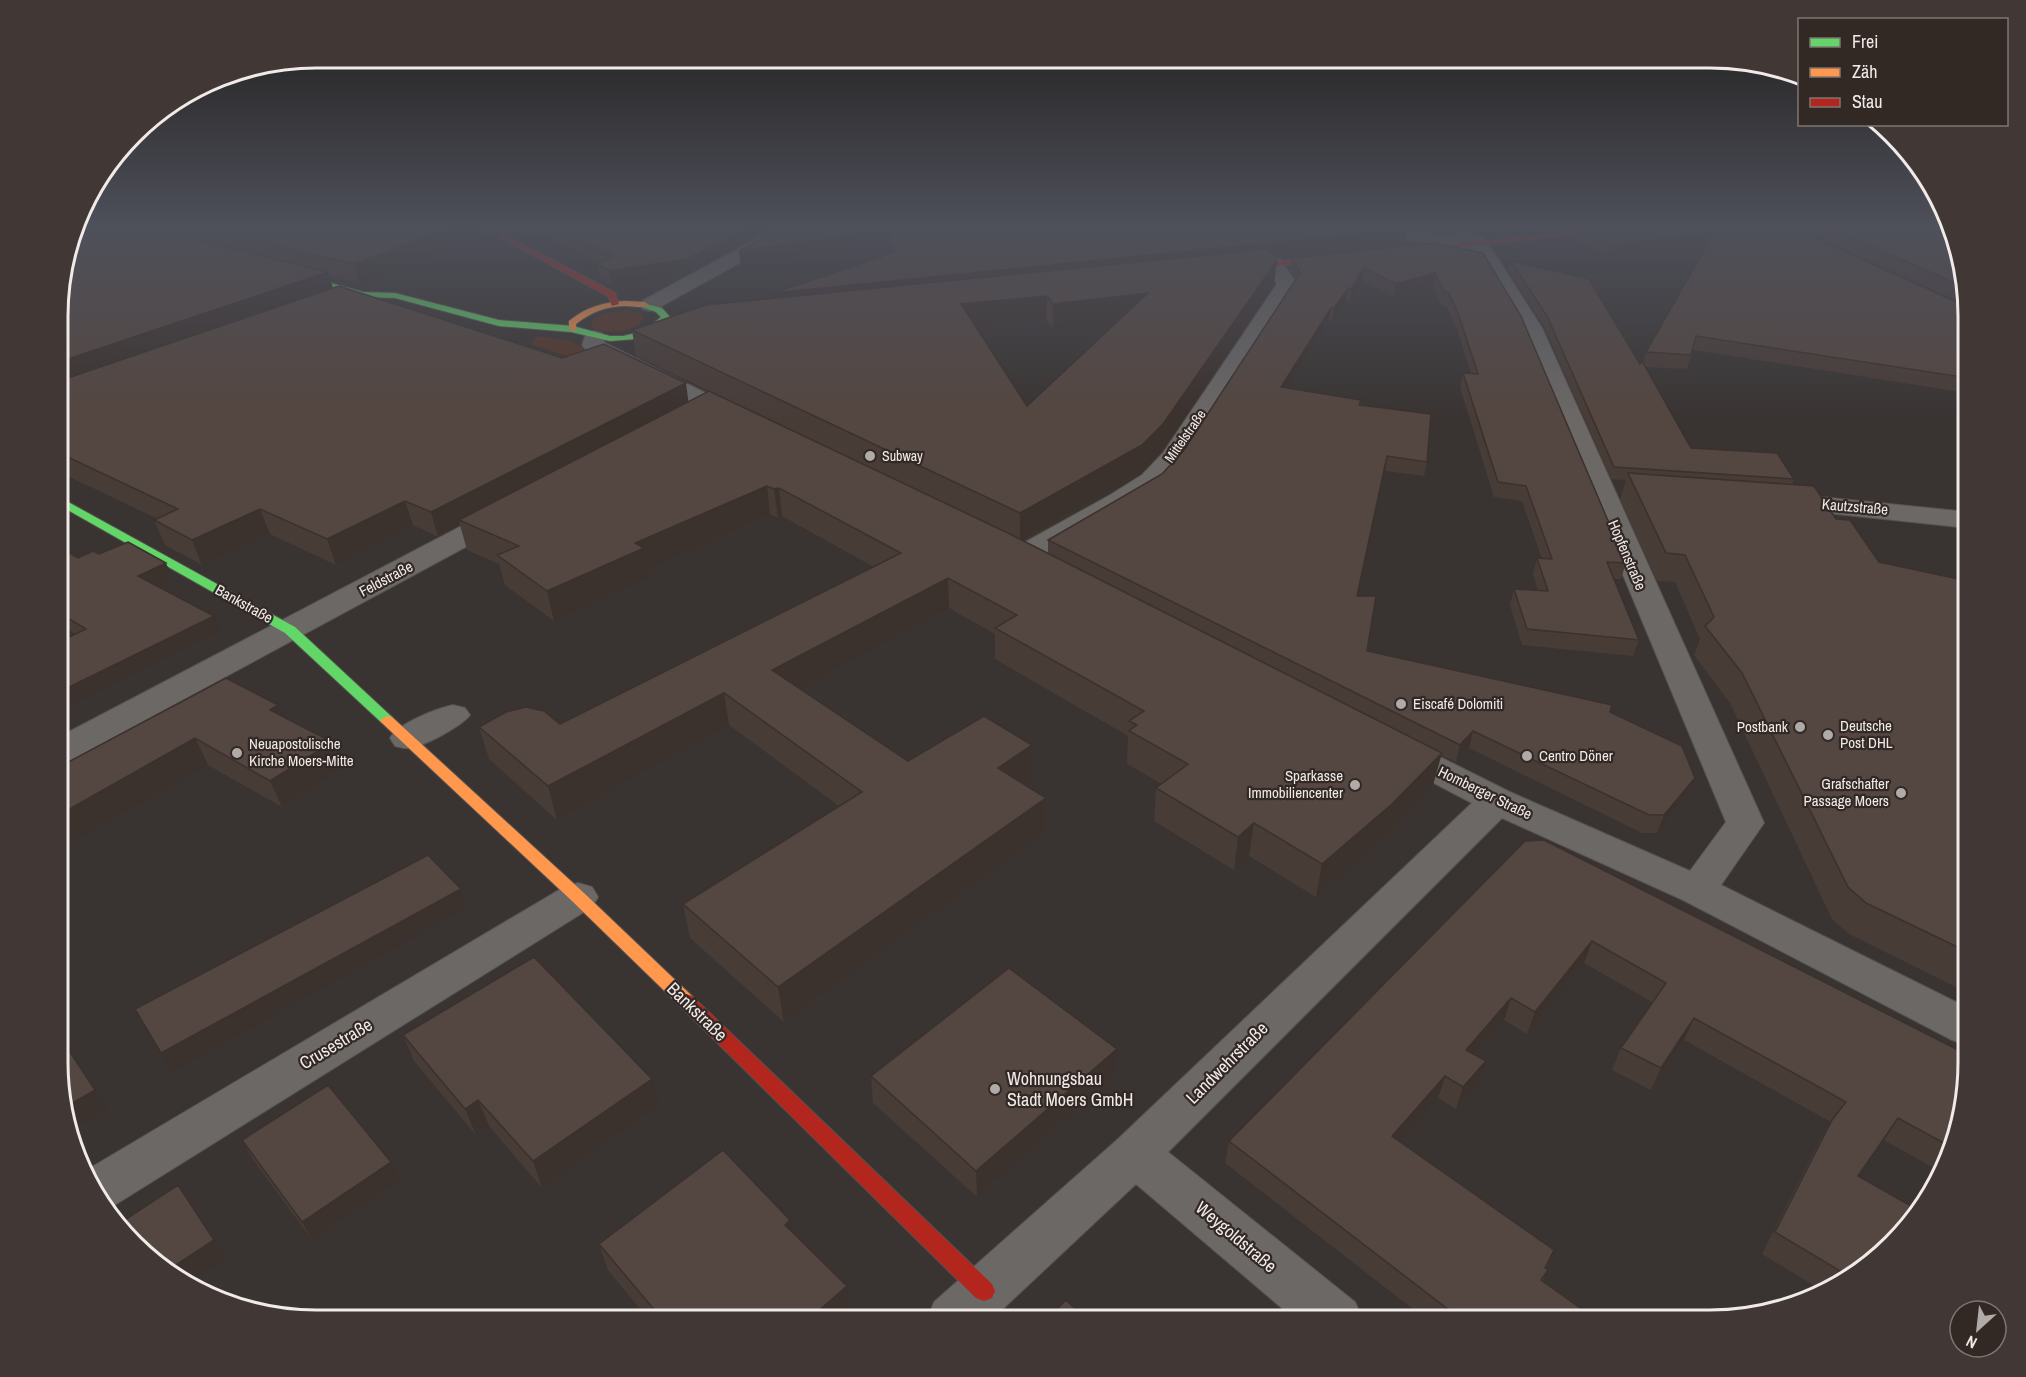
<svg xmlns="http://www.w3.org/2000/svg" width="2026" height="1377" font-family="'Archivo Narrow',sans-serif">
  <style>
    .green { fill: #563527 }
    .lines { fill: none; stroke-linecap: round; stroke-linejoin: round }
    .street-casing { stroke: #565250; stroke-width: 2 }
    .fast-casing { stroke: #565250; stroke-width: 2 }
    .slow-casing { stroke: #565250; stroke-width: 2 }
    .jam-casing { stroke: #565250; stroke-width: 2 }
    .street { fill: #6b6866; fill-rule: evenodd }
    .fast { fill: #63d668; fill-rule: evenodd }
    .slow { fill: #ff974d; fill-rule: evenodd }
    .jam { fill: #b3261e; fill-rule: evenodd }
    .wall { fill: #483c37; fill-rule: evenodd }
    .shaded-wall { fill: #3b312d }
    .building { fill: #544640; stroke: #3b312d; stroke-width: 1.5; fill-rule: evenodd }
    .poi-dot { fill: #b0aaa8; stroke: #322925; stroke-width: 2 }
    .labels { text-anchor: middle; stroke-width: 4.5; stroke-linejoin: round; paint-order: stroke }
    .far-street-label { font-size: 14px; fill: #f0eae8; stroke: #322925 }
    .far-poi-label { font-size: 14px; fill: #f0eae8; stroke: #322925; text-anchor: start }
    .street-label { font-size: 15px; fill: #f0eae8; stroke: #322925 }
    .poi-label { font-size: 15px; fill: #f0eae8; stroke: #322925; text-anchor: start }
    .near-street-label { font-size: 18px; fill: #f0eae8; stroke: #322925 }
    .near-poi-label { font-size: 18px; fill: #f0eae8; stroke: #322925; text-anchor: start }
    .rim { fill: none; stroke: #f0eae8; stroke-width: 3 }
  </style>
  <rect width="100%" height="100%" fill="#393432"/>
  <path class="green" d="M 628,310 L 642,314 L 644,317 C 639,333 604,336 591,327 L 592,320 L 605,313 Z
    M 537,336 L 570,341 L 606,360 L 570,357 L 533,345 L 532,343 Z"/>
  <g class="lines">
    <defs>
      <path id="street" d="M 780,226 L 802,226 L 799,230 L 656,309 L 649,311 L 642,309 L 639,305 L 642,301 Z
        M 1325,226 L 1377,226 L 1456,236 L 1446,226 L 1466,226 L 1486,240 L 1542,328 L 1764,823 L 1721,885 L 1968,1008 L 1968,1045 L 1952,1040 L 1683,900 L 1502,818 L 1168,1152 L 1355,1302 L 1363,1320 L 1296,1320 L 1136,1184 L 991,1320 L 927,1320 L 934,1302 L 1118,1139 L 1472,803 L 1386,758 L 1381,750 L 1386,742 L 1398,739 L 1410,742 L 1510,792 L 1690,871 L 1726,822 L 1520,328 L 1473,249 L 1334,231 L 1328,230 Z
        M 1274,258 L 1281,260 L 1297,284 L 1181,463 L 1160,487 L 1130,507 L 1031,562 L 1021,565 L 1011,562 L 1007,556 L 1011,550 L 1110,495 L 1142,475 L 1163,453 L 1277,284 L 1264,264 L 1267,260 Z
        M 594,331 L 602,333 L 605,343 L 744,412 L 747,417 L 744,422 L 735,424 L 726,422 L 589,353 L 582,345 L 586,333 Z
        M 1782,493 L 1968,512 L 1968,528 L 1772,507 L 1768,501 L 1772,495 Z
        M 502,508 L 512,510 L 516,516 L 512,522 L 71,760 L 59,763 L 59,737 L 492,510 Z
        M 453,705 L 465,708 L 470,715 C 462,726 423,747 409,748 C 404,749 399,747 395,746 L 390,738 C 399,723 435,709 453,705 Z
        M 578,883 L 592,887 L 598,897 L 592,907 L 110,1208 L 107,1209 L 92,1191 L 85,1171 L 564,887 Z"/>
      <path id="fast" d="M 285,270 L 363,292 L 395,293 L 499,320 L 573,326 L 610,336 L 623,336 L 644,331 L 661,317 L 656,312 L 642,307 L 642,303 L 662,308 L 670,317 L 661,328 L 651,335 L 636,339 L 610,341 L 571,332 L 499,326 L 395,298 L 362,297 L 285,274 Z
        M 59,497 L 295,627 L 392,717 L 394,720 L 392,723 L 382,723 L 285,633 L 59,505 Z"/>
      <path id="slow" d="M 626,301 L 645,302 L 649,305 C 643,309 634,306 626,306 C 607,306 591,312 576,324 L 576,331 L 569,329 L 569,321 C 586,307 604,302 626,301 Z
        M 387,716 L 392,717 L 584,893 L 692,996 L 695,1001 L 692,1006 L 686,1008 L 680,1006 L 572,901 L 382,723 L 380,720 Z"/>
      <path id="jam" d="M 479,226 L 488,226 L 615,293 L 619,304 L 612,306 L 608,296 Z
        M 1618,226 L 1641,226 L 1637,228 L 1407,253 L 1403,251 L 1407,249 Z
        M 1334,256 L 1338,258 L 1337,260 L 1233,270 L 1229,268 L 1233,266 Z
        M 686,994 L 692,996 L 992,1284 L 995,1291 L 992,1298 L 984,1301 L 976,1298 L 680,1006 L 677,1001 L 680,996 Z"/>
    </defs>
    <use href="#street" class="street-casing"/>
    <use href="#fast" class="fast-casing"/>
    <use href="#slow" class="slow-casing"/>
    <use href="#jam" class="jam-casing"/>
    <use href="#street" class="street"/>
    <use href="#fast" class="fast"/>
    <use href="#slow" class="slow"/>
    <use href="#jam" class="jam"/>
  </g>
  <path class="wall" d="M 76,226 L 480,226 L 482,235 L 360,284 L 329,276 L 333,288 L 688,402 L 709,391 L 636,356 L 632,330 L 774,299 L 893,253 L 890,242 L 741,265 L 739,251 L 786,226 L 1407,229 L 1405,242 L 1274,256 L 1277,260 L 1274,284 L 1161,452 L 1141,473 L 1023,541 L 1048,553 L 1048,540 L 1162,474 L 1184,450 L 1296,280 L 1290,270 L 1292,258 L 1435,243 L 1626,563 L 1621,579 L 1614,579 L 1639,640 L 1633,656 L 1522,645 L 1510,605 L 1514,589 L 1538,591 L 1533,574 L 1537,558 L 1542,559 L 1522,501 L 1494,497 L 1460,387 L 1463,373 L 1471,374 L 1457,329 L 1446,306 L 1441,305 L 1433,286 L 1394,297 L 1362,281 L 1350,302 L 1346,301 L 1332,321 L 1329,320 L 1287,388 L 1361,400 L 1361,405 L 1427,462 L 1424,476 L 1385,471 L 1357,596 L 1367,651 L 1610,712 L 1695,778 L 1688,795 L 1657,833 L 1642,833 L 1469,748 L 1456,762 L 1441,755 L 1433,785 L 1384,838 L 1316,897 L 1249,856 L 1234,870 L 1154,821 L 1156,788 L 1162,784 L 1127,764 L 1128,736 L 995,659 L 995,634 L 949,608 L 800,689 L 908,761 L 1032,778 L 1024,784 L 1046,798 L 1046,832 L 784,1022 L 690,938 L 683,904 L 839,806 L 729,725 L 557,820 L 489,759 L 479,727 L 560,724 L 874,567 L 782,516 L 778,518 L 770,514 L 648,570 L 650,578 L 554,621 L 505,585 L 499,564 L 467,550 L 460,525 L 438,537 L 413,525 L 336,565 L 270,534 L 202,565 L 165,545 L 154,520 L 156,518 L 59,472 L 59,282 ZM 1046,320 L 1053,329 L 1118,321 L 1027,406 L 976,328 Z
    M 544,226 L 624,226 L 660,233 L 689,273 L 612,285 L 600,278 L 597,264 L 601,262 L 546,236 Z
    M 1393,226 L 1413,226 L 1412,228 Z
    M 1787,226 L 1968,307 L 1968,393 L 1693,350 L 1687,369 L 1645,367 L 1691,448 L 1794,479 L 1792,484 L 1836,519 L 1879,562 L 1968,581 L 1968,993 L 1849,934 L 1832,919 L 1730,703 L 1694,655 L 1700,639 L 1675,582 L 1657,581 L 1620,500 L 1626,480 L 1611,479 L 1544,327 L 1508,271 L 1511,261 L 1640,364 L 1643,363 L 1646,352 L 1707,245 L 1608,256 L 1577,240 L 1580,227 Z
    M 1795,226 L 1949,226 L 1968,299 L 1968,306 Z
    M 59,547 L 78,558 L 99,554 L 173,579 L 158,586 L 221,632 L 59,713 L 59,642 L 76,634 L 59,624 Z
    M 282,716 L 332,742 L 342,769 L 282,807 L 208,765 L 59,851 L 59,767 Z
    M 1525,841 L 1955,1145 L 1941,1172 L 1884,1140 L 1859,1177 L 1916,1218 L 1826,1293 L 1762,1254 L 1819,1142 L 1831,1122 L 1684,1040 L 1651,1090 L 1612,1070 L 1621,1048 L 1652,1002 L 1584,963 L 1527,1034 L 1504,1020 L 1474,1055 L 1478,1083 L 1456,1109 L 1438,1098 L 1400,1141 L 1554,1250 L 1546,1269 L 1543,1282 L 1597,1320 L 1427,1320 L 1225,1163 L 1229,1141 Z
    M 403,1035 L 659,1105 L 542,1188 L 489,1126 L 476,1135 L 414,1061 Z
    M 871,1076 L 1115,1076 L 977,1197 L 873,1103 Z
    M 242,1140 L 400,1180 L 312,1240 L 252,1158 Z
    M 791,1231 L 850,1312 L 842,1320 L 649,1320 L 608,1270 L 599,1244 Z"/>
  <path class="shaded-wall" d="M 454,226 L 480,226 L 482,235 L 360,284 L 354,264 Z
    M 750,226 L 776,226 L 689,273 L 612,285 L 609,271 Z
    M 889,229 L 890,242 L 741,265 L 739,251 Z
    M 1407,229 L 1405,242 L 775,308 L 773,293 Z
    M 1714,233 L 1710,245 L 1608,256 L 1611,244 Z
    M 1277,260 L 1274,284 L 1161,452 L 1141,473 L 1020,542 L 1020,513 Z
    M 1364,268 L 1362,281 L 1350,302 L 1351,289 Z
    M 328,272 L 334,293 L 59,388 L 59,362 Z
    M 1435,273 L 1433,286 L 1394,297 L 1396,284 Z
    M 1348,289 L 1346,301 L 1332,321 L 1334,308 Z
    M 1148,293 L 1147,318 L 1053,329 L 1053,304 Z
    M 1047,296 L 1046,320 L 962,329 L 961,304 Z
    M 1331,308 L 1329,320 L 1279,401 L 1281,387 Z
    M 686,383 L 689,406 L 459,520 L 460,525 L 438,537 L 431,512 Z
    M 1387,456 L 1385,471 L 1354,612 L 1357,596 Z
    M 767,486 L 770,514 L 648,570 L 650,578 L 554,621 L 547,591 L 635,543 Z
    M 779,488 L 782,516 L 778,518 L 774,489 Z
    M 405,501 L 413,525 L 336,565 L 327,539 Z
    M 260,509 L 270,534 L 202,565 L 192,540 Z
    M 166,563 L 173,579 L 145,592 L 138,576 Z
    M 948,578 L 949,608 L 776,702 L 772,670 Z
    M 214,616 L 221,632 L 59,713 L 59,692 Z
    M 724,693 L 729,725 L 557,820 L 548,786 Z
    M 278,705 L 288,732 L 270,710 Z
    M 1473,731 L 1469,748 L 1456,762 L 1460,745 Z
    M 195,738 L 208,765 L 59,851 L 59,815 Z
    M 332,742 L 342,769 L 282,807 L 270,781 Z
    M 1032,745 L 1032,778 L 999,801 L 998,768 Z
    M 1442,753 L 1433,785 L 1384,838 L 1316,897 L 1322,864 Z
    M 1695,778 L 1688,795 L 1657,833 L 1664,815 Z
    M 1046,798 L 1046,832 L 784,1022 L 778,987 Z
    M 1254,823 L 1249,856 L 1234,870 L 1238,837 Z
    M 461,889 L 467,907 L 172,1072 L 161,1053 Z
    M 1592,941 L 1584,963 L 1527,1034 L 1535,1012 Z
    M 1511,998 L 1504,1020 L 1459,1072 L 1466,1050 Z
    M 1694,1018 L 1684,1040 L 1651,1090 L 1661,1068 Z
    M 1117,1049 L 1115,1076 L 977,1197 L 976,1171 Z
    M 1486,1061 L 1478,1083 L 1456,1109 L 1463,1087 Z
    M 1445,1076 L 1438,1098 L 1386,1157 L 1392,1136 Z
    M 652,1079 L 659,1105 L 542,1188 L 533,1161 Z
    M 95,1090 L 107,1109 L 71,1130 L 64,1108 Z
    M 478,1100 L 489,1126 L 476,1135 L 465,1109 Z
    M 1898,1118 L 1884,1140 L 1845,1198 L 1858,1176 Z
    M 391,1162 L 400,1180 L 312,1240 L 302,1222 Z
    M 790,1220 L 794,1247 L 785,1225 Z
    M 214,1240 L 225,1258 L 189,1283 L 167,1271 Z
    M 847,1286 L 850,1312 L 842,1320 L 808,1320 Z"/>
  <path class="building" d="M 76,226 L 139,226 L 328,272 L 59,362 L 59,282 Z
    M 200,226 L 454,226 L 354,264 Z
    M 550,226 L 624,226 L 660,233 L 673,226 L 750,226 L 687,259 L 609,271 L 597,264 L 614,256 Z
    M 786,226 L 1381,226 L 1407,229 L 773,293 L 895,252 L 889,229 L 739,251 Z
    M 1593,226 L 1787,226 L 1968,307 L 1968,378 L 1696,336 L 1691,355 L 1646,352 L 1714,233 L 1611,244 L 1580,227 Z
    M 1826,226 L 1949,226 L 1966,288 Z
    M 1435,243 L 1483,253 L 1521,316 L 1626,563 L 1607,562 L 1639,640 L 1527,629 L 1514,589 L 1548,591 L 1537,558 L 1552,559 L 1526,486 L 1498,482 L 1463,373 L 1478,374 L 1459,316 L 1449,293 L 1444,292 L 1435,273 L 1396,284 L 1364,268 L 1351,289 L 1348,289 L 1334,308 L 1331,308 L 1281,387 L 1361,400 L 1359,405 L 1431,414 L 1427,462 L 1387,456 L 1357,596 L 1376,596 L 1367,651 L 1612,705 L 1610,712 L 1682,746 L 1695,778 L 1664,815 L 1649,815 L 1473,731 L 1460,745 L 1048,540 L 1162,474 L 1184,450 L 1300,273 L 1292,258 Z
    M 1269,249 L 1277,260 L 1163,424 L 1142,445 L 1020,513 L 632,330 L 706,305 ZM 1148,293 L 1027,406 L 961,304 L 1047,296 L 1053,304 Z
    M 1511,261 L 1589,279 L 1640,364 L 1642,361 L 1691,448 L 1777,453 L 1794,479 L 1614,467 L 1547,316 Z
    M 339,286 L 562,358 L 604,344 L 686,383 L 431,512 L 405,501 L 327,539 L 260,509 L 192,540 L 154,520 L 178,509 L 59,453 L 59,381 Z
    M 709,391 L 1010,534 L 1442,753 L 1392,804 L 1322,864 L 1254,823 L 1238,837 L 1156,788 L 1188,764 L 1129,731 L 1137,725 L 1129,721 L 1144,711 L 995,628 L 1017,615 L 948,578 L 772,670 L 908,761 L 984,716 L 1032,745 L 998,768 L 1046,798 L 778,987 L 683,904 L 862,792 L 724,693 L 548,786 L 479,727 L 506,712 L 526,707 L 544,711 L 560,724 L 901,553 L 779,488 L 774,489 L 767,486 L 635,543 L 644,548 L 547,591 L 497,555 L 519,546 L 459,520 Z
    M 1628,473 L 1814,486 L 1836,519 L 1850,520 L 1879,562 L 1968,581 L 1968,952 L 1866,903 L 1848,887 L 1742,673 L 1705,626 L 1714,617 L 1685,555 L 1666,553 Z
    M 128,542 L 166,563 L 138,576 L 214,616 L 59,692 L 59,642 L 86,629 L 59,613 L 59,547 L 78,558 L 93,551 L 99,554 Z
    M 226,678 L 278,705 L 270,710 L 332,742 L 270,781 L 195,738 L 59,815 L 59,767 Z
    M 1544,840 L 1968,1055 L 1968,1078 L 1955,1145 L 1953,1148 L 1898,1118 L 1858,1176 L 1920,1211 L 1916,1218 L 1847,1275 L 1775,1232 L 1832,1120 L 1846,1102 L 1694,1018 L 1661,1068 L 1621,1048 L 1666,983 L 1592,941 L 1535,1012 L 1511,998 L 1466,1050 L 1486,1061 L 1463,1087 L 1445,1076 L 1392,1136 L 1554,1250 L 1545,1268 L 1548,1270 L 1541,1280 L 1597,1320 L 1462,1320 L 1229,1141 L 1525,841 Z
    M 428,855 L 461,889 L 161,1053 L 135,1009 Z
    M 534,957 L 652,1079 L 533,1161 L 478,1100 L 465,1109 L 403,1035 Z
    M 1009,968 L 1117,1049 L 976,1171 L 871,1076 Z
    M 66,1046 L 95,1090 L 64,1108 L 59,1095 L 59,1050 Z
    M 328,1085 L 391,1162 L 302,1222 L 242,1140 Z
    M 723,1150 L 790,1220 L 785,1225 L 847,1286 L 808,1320 L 661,1320 L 662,1319 L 599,1244 Z
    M 178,1185 L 214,1240 L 167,1271 L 159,1267 L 120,1223 Z
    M 1066,1300 L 1087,1320 L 1046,1320 Z
    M 332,1307 L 339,1319 L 315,1319 Z"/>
  <linearGradient id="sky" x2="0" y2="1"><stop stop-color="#1f1d1c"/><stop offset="0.54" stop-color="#4e505a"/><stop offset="1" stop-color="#4e505a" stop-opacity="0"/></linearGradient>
  <rect width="2026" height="419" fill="url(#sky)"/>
  <g class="poi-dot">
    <circle cx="870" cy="456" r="6"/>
    <circle cx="1401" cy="704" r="6"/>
    <circle cx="1800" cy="727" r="6"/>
    <circle cx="1828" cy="735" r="6"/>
    <circle cx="237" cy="753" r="6"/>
    <circle cx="1527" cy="756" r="6"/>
    <circle cx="1355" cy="785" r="6"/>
    <circle cx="1901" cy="793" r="6"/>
    <circle cx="995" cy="1089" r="6"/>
  </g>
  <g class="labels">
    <g class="far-street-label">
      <text transform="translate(1185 436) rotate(-55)" y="5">Mittelstraße</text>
    </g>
    <g class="far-poi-label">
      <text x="882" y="461">Subway</text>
    </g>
    <g class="street-label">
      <text transform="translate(1855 507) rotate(5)" y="5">Kautzstraße</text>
      <text transform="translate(1627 555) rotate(67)" y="5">Hopfenstraße</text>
      <text transform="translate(386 579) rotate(-28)" y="5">Feldstraße</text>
      <text transform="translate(244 604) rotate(29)" y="5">Bankstraße</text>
      <text transform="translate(1485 793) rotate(26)" y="5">Homberger Straße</text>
    </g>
    <g class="poi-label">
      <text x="1413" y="709">Eiscafé Dolomiti</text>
      <text x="1840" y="731">Deutsche<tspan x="1840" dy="17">Post DHL</tspan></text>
      <text x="1788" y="732" text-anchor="end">Postbank</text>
      <text x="249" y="749">Neuapostolische<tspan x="249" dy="17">Kirche Moers-Mitte</tspan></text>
      <text x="1539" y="761">Centro Döner</text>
      <text x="1343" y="781" text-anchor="end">Sparkasse<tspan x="1343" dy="17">Immobiliencenter</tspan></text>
      <text x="1889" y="789" text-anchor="end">Grafschafter<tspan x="1889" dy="17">Passage Moers</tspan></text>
    </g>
    <g class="near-street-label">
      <text transform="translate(697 1012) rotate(44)" y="6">Bankstraße</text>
      <text transform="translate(336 1044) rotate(-31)" y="6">Crusestraße</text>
      <text transform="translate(1227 1063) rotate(-45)" y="6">Landwehrstraße</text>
      <text transform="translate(1236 1237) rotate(40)" y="6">Weygoldstraße</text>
    </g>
    <g class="near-poi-label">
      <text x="1007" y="1085">Wohnungsbau<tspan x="1007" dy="21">Stadt Moers GmbH</tspan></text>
    </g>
  </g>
  <path d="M0 0H2026V1377H0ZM316 68H1710A248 248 0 0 1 1958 316V1062A248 248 0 0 1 1710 1310H316A248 248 0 0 1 68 1062V316A248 248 0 0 1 316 68Z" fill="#413835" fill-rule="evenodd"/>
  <path class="rim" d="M316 68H1710A248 248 0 0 1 1958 316V1062A248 248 0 0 1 1710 1310H316A248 248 0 0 1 68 1062V316A248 248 0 0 1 316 68Z"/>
  <rect x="1798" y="18" width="210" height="108" fill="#322925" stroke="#7e7673" stroke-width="1.5"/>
  <rect x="1810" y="38" width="30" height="9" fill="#63d668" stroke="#7e7673" stroke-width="1.5"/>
  <text x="1852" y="48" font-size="18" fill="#f0eae8">Frei</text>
  <rect x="1810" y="68" width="30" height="9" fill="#ff974d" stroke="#7e7673" stroke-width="1.5"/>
  <text x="1852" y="78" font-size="18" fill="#f0eae8">Zäh</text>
  <rect x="1810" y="98" width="30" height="9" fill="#b3261e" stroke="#7e7673" stroke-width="1.5"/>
  <text x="1852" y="108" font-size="18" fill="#f0eae8">Stau</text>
  <g transform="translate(1978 1329) rotate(207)"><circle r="28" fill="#322925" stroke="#7e7673" stroke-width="1.5"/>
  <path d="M0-4.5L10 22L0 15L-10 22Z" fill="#b0aaa8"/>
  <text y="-9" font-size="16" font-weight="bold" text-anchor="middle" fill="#f0eae8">N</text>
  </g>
</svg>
